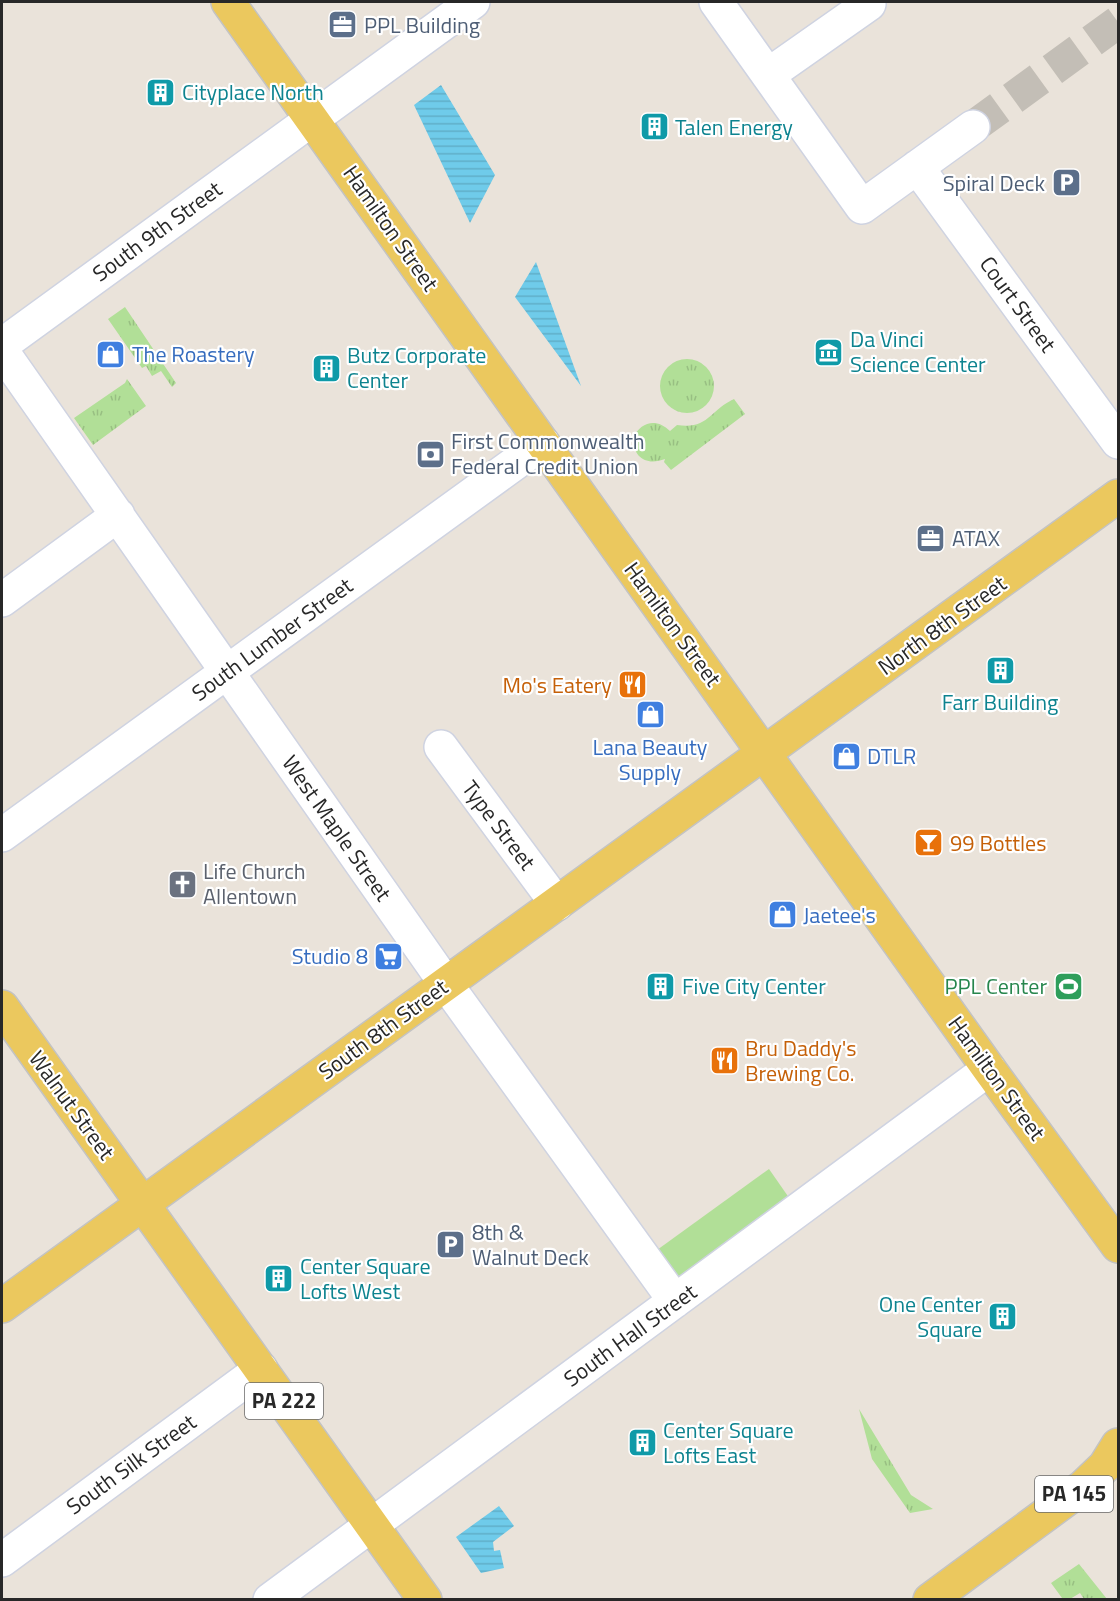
<svg xmlns="http://www.w3.org/2000/svg" width="1120" height="1601" font-family="'Titillium Web',sans-serif">
  <style>
    .grass { fill: url(#grass-tufts) }
    .park { fill: #b1df97 }
    .water { fill: url(#water-rules) }
    .lines { fill: none; stroke-linecap: round; stroke-linejoin: round }
    .minor-tunnel { stroke: #c3beb6; stroke-width: 33; stroke-dasharray: 33 16; stroke-linecap: butt }
    .minor-casing { stroke: #cfd3e1; stroke-width: 36 }
    .major-casing { stroke: #c3c3c3; stroke-width: 36 }
    .minor { stroke: #fff; stroke-width: 33 }
    .major { stroke: #ebc85e; stroke-width: 33 }
    .labels { text-anchor: middle; stroke-width: 4.5; stroke-linejoin: round; paint-order: stroke }
    .shield { fill: #fff; stroke: #686868; stroke-width: 1.5 }
    .shield-label { font-size: 21px; font-weight: bold; fill: #282828 }
    .service-label { font-size: 22px; fill: #4e5e75; stroke: #fff; text-anchor: start }
    .culture-label { font-size: 22px; fill: #0d838f; stroke: #fff; text-anchor: start }
    .street-label { font-size: 22px; fill: #282828; stroke: #fff }
    .shop-label { font-size: 22px; fill: #366cbe; stroke: #fff; text-anchor: start }
    .food-label { font-size: 22px; fill: #c56008; stroke: #fff; text-anchor: start }
    .worship-label { font-size: 22px; fill: #5b616d; stroke: #fff; text-anchor: start }
    .leisure-label { font-size: 22px; fill: #27864d; stroke: #fff; text-anchor: end }
  </style>
  <defs>
    <pattern id="grass-tufts" width="24" height="20" patternUnits="userSpaceOnUse" patternTransform="scale(1.5)"><rect width="24" height="20" fill="#b1df97"/><path d="M3 7l-1-3M5 7V3M7 7l1-3M15 17l-1-3M17 17v-4M19 17l1-3" fill="none" stroke="#98bf82"/></pattern>
    <pattern id="water-rules" width="6" height="5" patternUnits="userSpaceOnUse" patternTransform="scale(1.5)"><rect width="6" height="5" fill="#6fcbea"/><path d="M0 2.5h6" fill="none" stroke="#60aec9"/></pattern>
  </defs>
  <rect width="100%" height="100%" fill="#eae3da"/>
  <path class="grass" d="M 125,307 L 176,383 L 172,387 L 161,371 L 152,376 L 146,366 L 142,368 L 108,319 Z
    M660 386a27 27 0 1 1 54 0a27 27 0 1 1-54 0Z
    M 127,379 L 146,406 L 93,445 L 74,418 L 125,383 Z
    M 734,399 L 745,414 L 671,470 L 664,462 L 665,459 C 647,466 633,458 633,438 C 641,421 657,418 670,431 L 677,425 C 708,430 710,410 734,399 Z
    M 859,1409 L 911,1495 L 933,1509 L 910,1513 L 872,1459 Z
    M 1079,1564 L 1107,1599 L 1084,1599 L 1080,1593 L 1070,1599 L 1062,1598 L 1051,1583 Z"/>
  <path class="park" d="M 769,1169 L 792,1202 L 680,1282 L 657,1250 Z"/>
  <path class="water" d="M 441,85 L 495,175 L 470,223 L 414,105 Z
    M 536,262 L 581,386 L 515,297 Z
    M 499,1506 L 514,1526 L 493,1542 L 494,1551 L 500,1550 L 504,1568 L 481,1573 L 456,1537 Z"/>
  <g class="lines">
    <path class="minor-tunnel" d="M 973,127 L 1118,22"/>
    <defs>
      <path id="minor" d="M 716,2 L 862,207 L 973,127
        M 768,75 L 869,4
        M 917,167 L 1118,442
        M 2,345 L 473,2
        M 2,351 L 446,984 L 675,1301
        M 2,600 L 118,515
        M 441,747 L 557,904
        M 2,835 L 543,443
        M 2,1560 L 261,1369
        M 270,1600 L 989,1069"/>
      <path id="major" d="M 228,2 L 989,1069 L 1118,1246
        M 2,1007 L 425,1600
        M 2,1306 L 1118,496
        M 930,1600 L 1083,1487 L 1105,1466 L 1118,1445"/>
    </defs>
    <use href="#minor" class="minor-casing"/>
    <use href="#major" class="major-casing"/>
    <use href="#minor" class="minor"/>
    <use href="#major" class="major"/>
  </g>
  <defs>
    <symbol id="office-square" viewBox="-11 -11 22 22"><rect x="-9" y="-9" width="18" height="18" rx="4" fill="#5c6f8a" stroke="#fff"/><path d="M-6-3h4V-5.5h4V-3h4V5H-6ZM-1-4.5V-3h2v-1.5ZM-6 0V1H6V0Z" fill="#fff"/></symbol>
    <symbol id="building-square" viewBox="-11 -11 22 22"><rect x="-9" y="-9" width="18" height="18" rx="4" fill="#0f9aa8" stroke="#fff"/><path d="M-4-6H4V6H1V3H-1V6H-4ZM-2.5-4.3h1.7v1.8h-1.7ZM.8-4.3h1.7v1.8H.8ZM-2.5-1h1.7V.8h-1.7ZM.8-1h1.7V.8H.8Z" fill="#fff"/></symbol>
    <symbol id="parking-square" viewBox="-11 -11 22 22"><rect x="-9" y="-9" width="18" height="18" rx="4" fill="#5c6f8a" stroke="#fff"/><path d="M-3.5-5.5H1a3.5 3.5 0 0 1 0 7H-1V5.5H-3.5ZM-1-3.4V-.6H.8a1.4 1.4 0 0 0 0-2.8Z" fill="#fff"/></symbol>
    <symbol id="museum-square" viewBox="-11 -11 22 22"><rect x="-9" y="-9" width="18" height="18" rx="4" fill="#0f9aa8" stroke="#fff"/><path d="M0-6L6-3V-2H-6V-3ZM-5-1h2V3h-2ZM-1-1h2V3h-2ZM3-1h2V3H3ZM-6 4H6V6H-6Z" fill="#fff"/></symbol>
    <symbol id="shop-square" viewBox="-11 -11 22 22"><rect x="-9" y="-9" width="18" height="18" rx="4" fill="#3f7fe0" stroke="#fff"/><path d="M-5-2.5h2.3a2.7 3.5 0 0 1 5.4 0H5L5.5 6h-11ZM-1.5-2.5h3a1.5 2.3 0 0 0-3 0Z" fill="#fff"/></symbol>
    <symbol id="bank-square" viewBox="-11 -11 22 22"><rect x="-9" y="-9" width="18" height="18" rx="4" fill="#5c6f8a" stroke="#fff"/><path d="M-6-4H6V4H-6ZM0-2.3a2.3 2.3 0 1 0 0 4.6a2.3 2.3 0 1 0 0-4.6Z" fill="#fff"/></symbol>
    <symbol id="restaurant-square" viewBox="-11 -11 22 22"><rect x="-9" y="-9" width="18" height="18" rx="4" fill="#e8710a" stroke="#fff"/><path d="M-5-6h1v4h1v-4h1v4h1v-4h1v5L-1.5 .5V6h-2V.5L-5-1ZM5-6V6H3V1.5H1.5Q1.5-4 5-6Z" fill="#fff"/></symbol>
    <symbol id="bar-square" viewBox="-11 -11 22 22"><rect x="-9" y="-9" width="18" height="18" rx="4" fill="#e8710a" stroke="#fff"/><path d="M-6-5H6L.8 .8V4.5H3.5V6h-7V4.5H-.8V.8Z" fill="#fff"/></symbol>
    <symbol id="church-square" viewBox="-11 -11 22 22"><rect x="-9" y="-9" width="18" height="18" rx="4" fill="#6b7280" stroke="#fff"/><path d="M-1.2-6h2.4v3.5h3.3v2.4h-3.3V6h-2.4V-.1h-3.3v-2.4h3.3Z" fill="#fff"/></symbol>
    <symbol id="supermarket-square" viewBox="-11 -11 22 22"><rect x="-9" y="-9" width="18" height="18" rx="4" fill="#3f7fe0" stroke="#fff"/><path d="M-6-5.5h2.5l.6 2H6L4.5 2H-2.5L-4.4-4H-6ZM-1.5 3.2a1.3 1.3 0 1 0 .1 0ZM3 3.2a1.3 1.3 0 1 0 .1 0Z" fill="#fff"/></symbol>
    <symbol id="stadium-square" viewBox="-11 -11 22 22"><rect x="-9" y="-9" width="18" height="18" rx="4" fill="#2e9e5b" stroke="#fff"/><path d="M0-5a6.5 5 0 1 0 0 10a6.5 5 0 1 0 0-10ZM-3.5-1.8h7v3.6h-7Z" fill="#fff"/></symbol>
  </defs>
  <g fill-rule="evenodd">
    <use href="#office-square" x="326" y="8" width="33" height="33"/>
    <use href="#building-square" x="144" y="76" width="33" height="33"/>
    <use href="#building-square" x="638" y="110" width="33" height="33"/>
    <use href="#parking-square" x="1050" y="166" width="33" height="33"/>
    <use href="#museum-square" x="812" y="336" width="33" height="33"/>
    <use href="#shop-square" x="94" y="338" width="33" height="33"/>
    <use href="#building-square" x="310" y="352" width="33" height="33"/>
    <use href="#bank-square" x="414" y="438" width="33" height="33"/>
    <use href="#office-square" x="914" y="522" width="33" height="33"/>
    <use href="#building-square" x="984" y="654" width="33" height="33"/>
    <use href="#restaurant-square" x="616" y="668" width="33" height="33"/>
    <use href="#shop-square" x="634" y="698" width="33" height="33"/>
    <use href="#shop-square" x="830" y="740" width="33" height="33"/>
    <use href="#bar-square" x="912" y="826" width="33" height="33"/>
    <use href="#church-square" x="166" y="868" width="33" height="33"/>
    <use href="#shop-square" x="766" y="898" width="33" height="33"/>
    <use href="#supermarket-square" x="372" y="940" width="33" height="33"/>
    <use href="#building-square" x="644" y="970" width="33" height="33"/>
    <use href="#stadium-square" x="1052" y="970" width="33" height="33"/>
    <use href="#restaurant-square" x="708" y="1044" width="33" height="33"/>
    <use href="#parking-square" x="434" y="1228" width="33" height="33"/>
    <use href="#building-square" x="262" y="1262" width="33" height="33"/>
    <use href="#building-square" x="986" y="1300" width="33" height="33"/>
    <use href="#building-square" x="626" y="1426" width="33" height="33"/>
  </g>
  <g class="labels">
    <g class="shield">
      <rect x="245" y="1383" width="78" height="36" rx="4.5"/>
      <rect x="1035" y="1476" width="78" height="36" rx="4.5"/>
    </g>
    <g class="shield-label">
      <text x="284" y="1408">PA 222</text>
      <text x="1074" y="1501">PA 145</text>
    </g>
    <g class="service-label">
      <text x="364" y="33">PPL Building</text>
      <text x="1045" y="191" text-anchor="end">Spiral Deck</text>
      <text x="451" y="449">First Commonwealth<tspan x="451" dy="25">Federal Credit Union</tspan></text>
      <text x="952" y="546">ATAX</text>
      <text x="472" y="1240">8th &amp;<tspan x="472" dy="25">Walnut Deck</tspan></text>
    </g>
    <g class="culture-label">
      <text x="182" y="100">Cityplace North</text>
      <text x="675" y="135">Talen Energy</text>
      <text x="850" y="347">Da Vinci<tspan x="850" dy="25">Science Center</tspan></text>
      <text x="347" y="363">Butz Corporate<tspan x="347" dy="25">Center</tspan></text>
      <text x="1000" y="710" text-anchor="middle">Farr Building</text>
      <text x="682" y="994">Five City Center</text>
      <text x="300" y="1274">Center Square<tspan x="300" dy="25">Lofts West</tspan></text>
      <text x="982" y="1312" text-anchor="end">One Center<tspan x="982" dy="25">Square</tspan></text>
      <text x="663" y="1438">Center Square<tspan x="663" dy="25">Lofts East</tspan></text>
    </g>
    <g class="street-label">
      <text transform="translate(391 228) rotate(55)" y="8">Hamilton Street</text>
      <text transform="translate(157 231) rotate(-36)" y="8">South 9th Street</text>
      <text transform="translate(1018 304) rotate(54)" y="8">Court Street</text>
      <text transform="translate(673 624) rotate(54)" y="8">Hamilton Street</text>
      <text transform="translate(942 625) rotate(-36)" y="8">North 8th Street</text>
      <text transform="translate(272 639) rotate(-36)" y="8">South Lumber Street</text>
      <text transform="translate(499 825) rotate(53)" y="8">Type Street</text>
      <text transform="translate(337 828) rotate(55)" y="8">West Maple Street</text>
      <text transform="translate(383 1029) rotate(-36)" y="8">South 8th Street</text>
      <text transform="translate(997 1078) rotate(54)" y="8">Hamilton Street</text>
      <text transform="translate(72 1105) rotate(54)" y="8">Walnut Street</text>
      <text transform="translate(630 1335) rotate(-36)" y="8">South Hall Street</text>
      <text transform="translate(131 1464) rotate(-36)" y="8">South Silk Street</text>
    </g>
    <g class="shop-label">
      <text x="132" y="362">The Roastery</text>
      <text x="650" y="755" text-anchor="middle">Lana Beauty<tspan x="650" dy="25">Supply</tspan></text>
      <text x="867" y="764">DTLR</text>
      <text x="803" y="923">Jaetee's</text>
      <text x="368" y="964" text-anchor="end">Studio 8</text>
    </g>
    <g class="food-label">
      <text x="612" y="693" text-anchor="end">Mo's Eatery</text>
      <text x="950" y="851">99 Bottles</text>
      <text x="745" y="1056">Bru Daddy's<tspan x="745" dy="25">Brewing Co.</tspan></text>
    </g>
    <g class="worship-label">
      <text x="203" y="879">Life Church<tspan x="203" dy="25">Allentown</tspan></text>
    </g>
    <g class="leisure-label">
      <text x="1047" y="994">PPL Center</text>
    </g>
  </g>
  <rect width="1120" height="1601" fill="none" stroke="#282828" stroke-width="6"/>
</svg>
